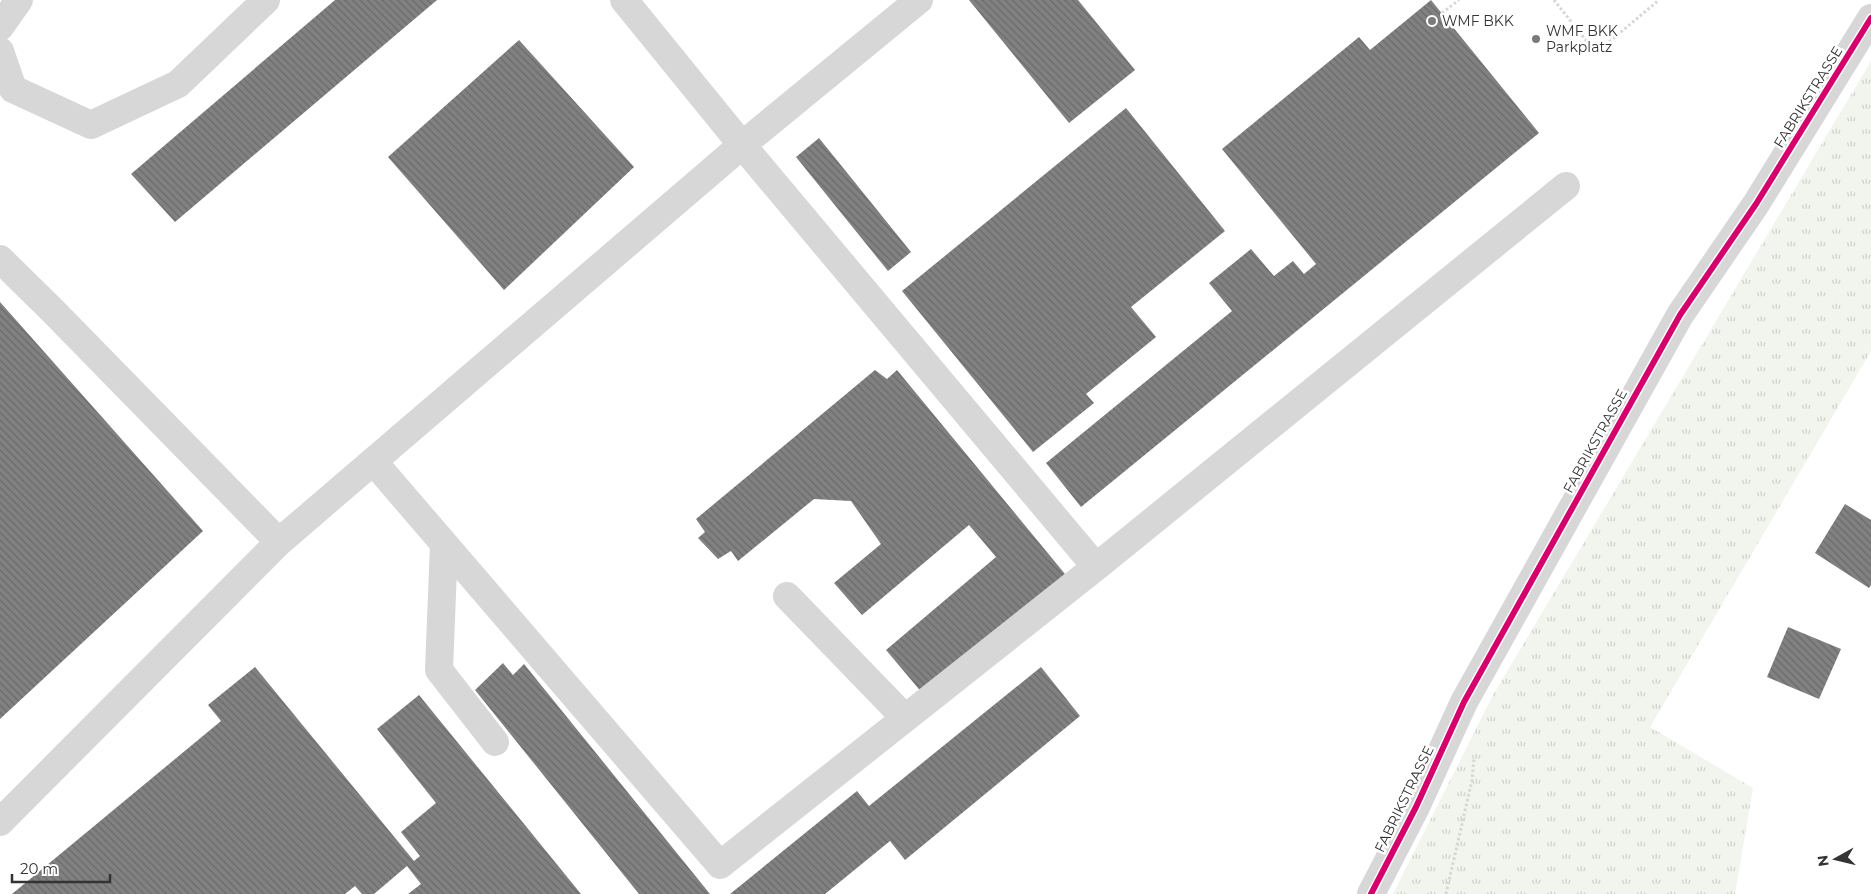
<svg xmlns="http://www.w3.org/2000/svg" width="1871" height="894" font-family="Montserrat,sans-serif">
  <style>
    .grass { fill: url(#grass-tufts) }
    .building { fill: url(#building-back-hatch) }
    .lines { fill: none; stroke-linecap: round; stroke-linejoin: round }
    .path { stroke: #d6d6d6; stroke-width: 3; stroke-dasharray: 2.5 2.5; stroke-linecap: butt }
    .minor { stroke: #d7d7d7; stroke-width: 28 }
    .cycleway-casing { stroke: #fff; stroke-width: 9 }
    .cycleway { stroke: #d6006c; stroke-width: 6 }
    .poi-dot { fill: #7a7a7a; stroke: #fff; stroke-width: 2 }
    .labels { text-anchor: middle; stroke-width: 5; stroke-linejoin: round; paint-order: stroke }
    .poi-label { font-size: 14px; fill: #333; stroke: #fff; text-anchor: start }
    .street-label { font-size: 14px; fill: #333; stroke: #fff }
  </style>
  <defs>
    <pattern id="grass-tufts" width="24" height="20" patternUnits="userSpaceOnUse" patternTransform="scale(1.25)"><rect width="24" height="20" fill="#f1f5ed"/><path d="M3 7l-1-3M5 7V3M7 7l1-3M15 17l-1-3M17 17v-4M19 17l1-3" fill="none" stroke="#cfd2cc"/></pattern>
    <pattern id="building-back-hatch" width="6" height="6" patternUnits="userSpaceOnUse" patternTransform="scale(1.25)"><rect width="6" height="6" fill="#818181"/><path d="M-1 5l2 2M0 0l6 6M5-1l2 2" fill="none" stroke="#6a6a6a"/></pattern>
  </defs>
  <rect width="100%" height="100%" fill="#fff"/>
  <path class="grass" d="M 1871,61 L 1871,351 L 1650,727 L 1753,788 L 1735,894 L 1393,894 L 1493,695 Z"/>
  <path class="building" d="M 335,0 L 437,0 L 175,222 L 131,174 Z
    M 969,0 L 1078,0 L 1135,70 L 1069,123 Z
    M 1431,0 L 1539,133 L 1081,507 L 1046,463 L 1232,311 L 1209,283 L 1251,249 L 1274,276 L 1293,261 L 1304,274 L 1316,264 L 1222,149 L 1359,37 L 1370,50 Z
    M 519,40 L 634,167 L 504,290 L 388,157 Z
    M 1126,108 L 1225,231 L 1131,307 L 1156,337 L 1086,394 L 1094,403 L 1033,452 L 902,291 Z
    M 819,138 L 911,252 L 888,271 L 796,157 Z
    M 0,302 L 203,531 L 0,719 Z
    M 875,370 L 887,379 L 897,370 L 1065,574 L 923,694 L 886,650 L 996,557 L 969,525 L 862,615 L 834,583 L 881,544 L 851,501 L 814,499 L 738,561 L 731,551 L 718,559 L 698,538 L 705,532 L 696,519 Z
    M 1845,504 L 1871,520 L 1871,585 L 1869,588 L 1815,553 Z
    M 1788,627 L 1841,649 L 1819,699 L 1767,677 Z
    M 503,663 L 513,675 L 524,664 L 710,894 L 639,894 L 475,690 Z
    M 255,667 L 414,861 L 420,856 L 401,832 L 436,803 L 377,729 L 419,695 L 581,894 L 408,894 L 421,884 L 407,866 L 374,894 L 362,894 L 355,886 L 345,894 L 12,894 L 221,721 L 208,705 Z
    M 1041,667 L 1080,716 L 905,860 L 890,841 L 825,894 L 730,894 L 857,791 L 869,806 Z"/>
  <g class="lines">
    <path class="path" d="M 1554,0 L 1596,53 L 1659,0
      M 1442,13 L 1459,0
      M 1446,894 L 1472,780 L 1474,758"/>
    <path class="minor" d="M 624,0 L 742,145 L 1096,567
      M 0,27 L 19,0
      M 0,51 L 13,89 L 91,125 L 178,84 L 266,0
      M 0,259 L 53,311 L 279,542
      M 373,461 L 720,865 L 1096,567 L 1566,186
      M 444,544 L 439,670 L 495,742
      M 787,596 L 905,718
      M 0,822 L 279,542 L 742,145 L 919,0
      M 1371,894 L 1416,807 L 1464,702 L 1680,315 L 1756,204 L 1871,18"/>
    <defs>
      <path id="cycleway" d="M 1371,894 L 1416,807 L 1464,702 L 1680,315 L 1756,204 L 1871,18"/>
    </defs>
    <use href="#cycleway" class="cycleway-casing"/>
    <use href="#cycleway" class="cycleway"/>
  </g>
  <g class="poi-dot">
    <circle cx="1432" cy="21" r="5"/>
    <circle cx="1536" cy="39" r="5"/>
  </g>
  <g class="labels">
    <g class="poi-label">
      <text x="1442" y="26">WMF BKK</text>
      <text x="1546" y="36">WMF BKK<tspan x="1546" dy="16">Parkplatz</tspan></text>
    </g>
    <g class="street-label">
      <text transform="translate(1808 97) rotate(-58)" y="5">FABRIKSTRASSE</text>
      <text transform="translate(1595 441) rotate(-61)" y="5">FABRIKSTRASSE</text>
      <text transform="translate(1404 799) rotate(-64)" y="5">FABRIKSTRASSE</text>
    </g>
  </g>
  <g transform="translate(1836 859) rotate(262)" stroke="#ffffff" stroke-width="4" paint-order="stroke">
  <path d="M0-4L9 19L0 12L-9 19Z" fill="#333333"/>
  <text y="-8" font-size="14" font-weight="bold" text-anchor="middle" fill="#333333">N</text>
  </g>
  <path d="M12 874v8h98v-8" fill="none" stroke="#333333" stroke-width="2.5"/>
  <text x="20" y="874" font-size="15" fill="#333333" stroke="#ffffff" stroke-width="4" paint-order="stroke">20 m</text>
</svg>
